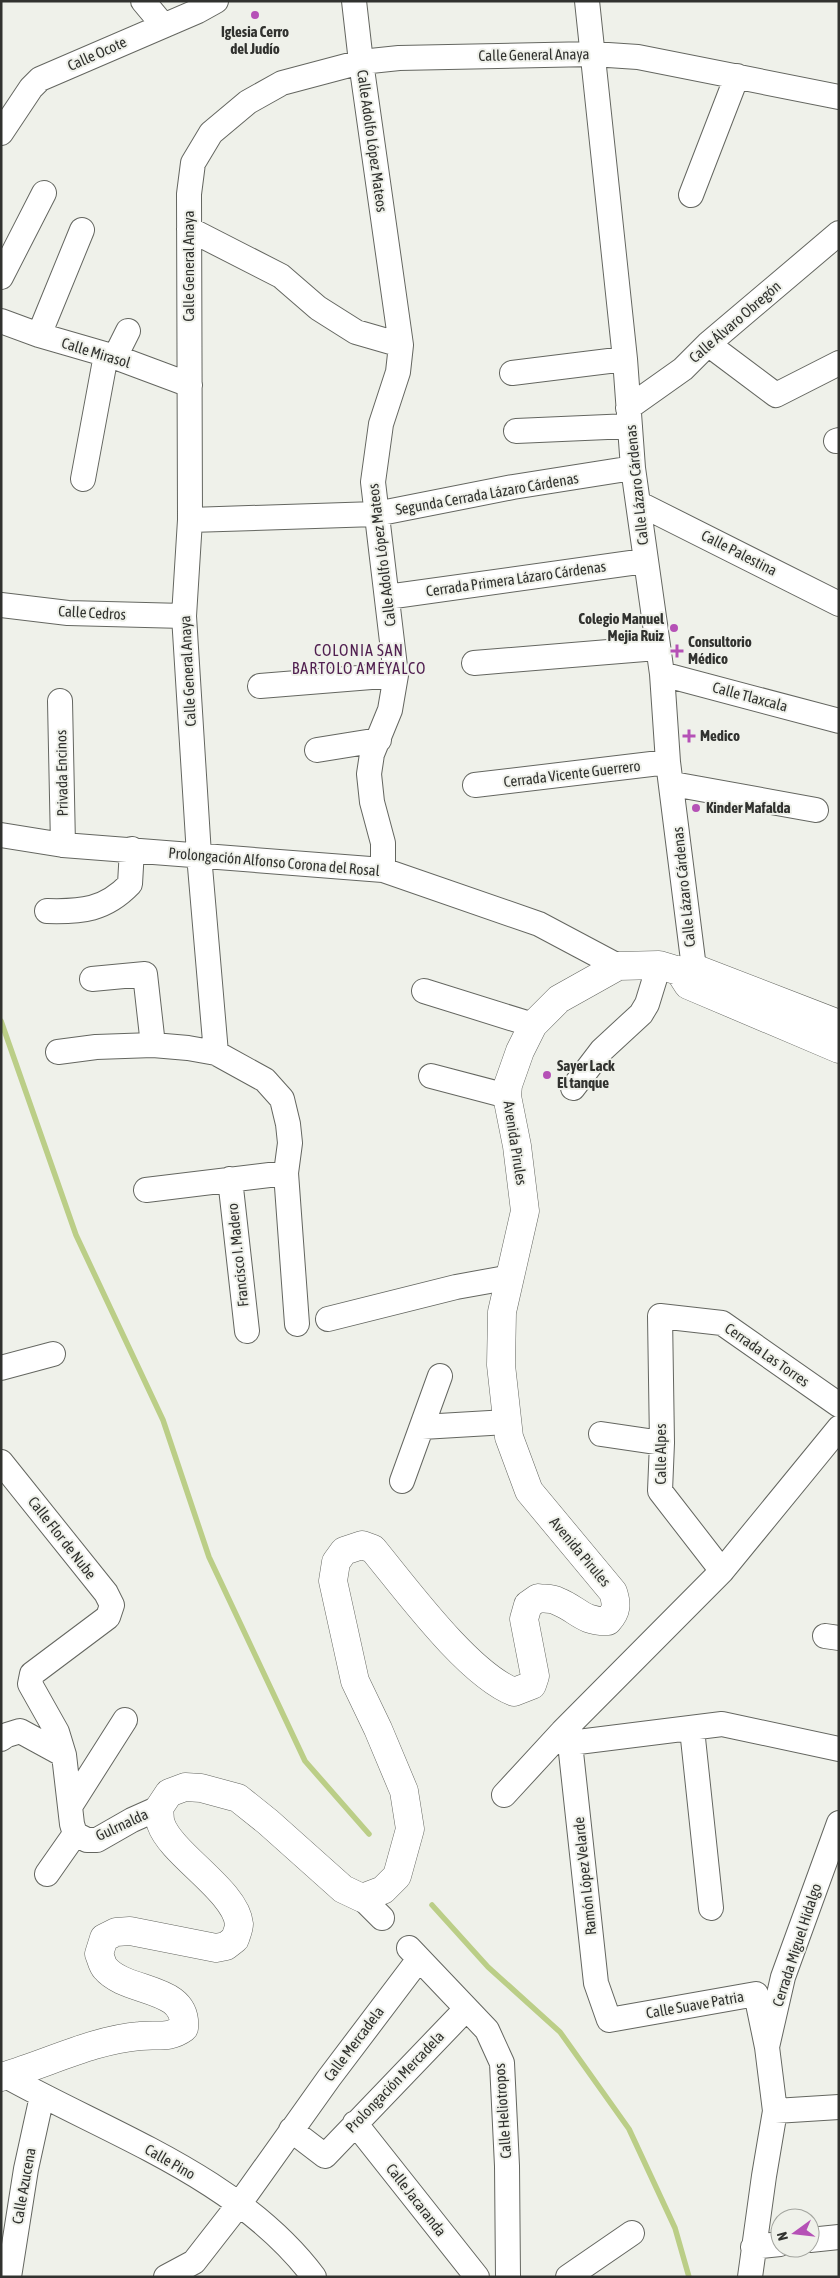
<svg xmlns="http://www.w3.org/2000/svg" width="840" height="2278" font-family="'Asap Condensed',sans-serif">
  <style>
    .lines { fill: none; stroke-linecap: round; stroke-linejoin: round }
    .stream { stroke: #bbce87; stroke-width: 5.5 }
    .minor-casing { stroke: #646660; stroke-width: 26 }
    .tertiary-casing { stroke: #646660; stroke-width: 29 }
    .minor { stroke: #fff; stroke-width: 24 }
    .tertiary { stroke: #fff; stroke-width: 28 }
    .poi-dot { fill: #b551b6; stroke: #eff1ea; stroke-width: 2 }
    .labels { text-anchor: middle; stroke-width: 4; stroke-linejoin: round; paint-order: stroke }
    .poi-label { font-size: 15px; font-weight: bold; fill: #31322f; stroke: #eff1ea; text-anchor: start }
    .street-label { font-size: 15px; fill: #31322f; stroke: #eff1ea }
    .neighbourhood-label { font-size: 16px; letter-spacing: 1px; fill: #501f50; stroke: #eff1ea }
  </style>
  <rect width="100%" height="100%" fill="#eff1ea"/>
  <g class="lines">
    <path class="stream" d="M 1,1021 L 76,1235 L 163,1420 L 209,1557 L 305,1761 L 369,1834
      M 432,1905 L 488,1967 L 560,2032 L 629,2129 L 675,2228 L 689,2277"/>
    <defs>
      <path id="minor" d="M 143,1 L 163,25
        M 354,1 L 361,62 L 401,345 L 398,372 L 381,424 L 373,482 L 396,675 L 390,710 L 372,754 L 369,774 L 372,802 L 383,843 L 383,870
        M 587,1 L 625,359 L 633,468 L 662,674 L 668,762 L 694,968 L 688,985
        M 1,133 L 31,88 L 40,79 L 198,11 L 216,1
        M 691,195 L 737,76
        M 189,229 L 281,276 L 318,308 L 356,332 L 401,345
        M 1,277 L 44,193
        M 1,321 L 39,335 L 115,357 L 190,385
        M 39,335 L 82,230
        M 708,344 L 776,395 L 839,363
        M 115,357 L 128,331
        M 512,373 L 625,359
        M 628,408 L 683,369 L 708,344 L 839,233
        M 516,431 L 630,426
        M 836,441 L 839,440
        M 83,479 L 106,355
        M 638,503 L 839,604
        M 190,520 L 376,514 L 513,487 L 633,468
        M 387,597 L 645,561
        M 1,605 L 68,613 L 184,616
        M 474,663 L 657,648
        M 662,674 L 839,721
        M 260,686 L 396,675
        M 60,701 L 63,845
        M 317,750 L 379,740
        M 673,784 L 816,810
        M 475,785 L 668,762
        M 1,835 L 63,845 L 383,870 L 539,924 L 618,966
        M 47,911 C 82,912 105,910 130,884 L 132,849
        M 92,979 L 145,974 L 153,1045
        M 424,991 L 533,1025
        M 58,1052 L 96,1047 L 153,1045 L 188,1048 L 216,1053 L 265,1080 L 282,1099 L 288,1124 L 290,1143 L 286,1173 L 297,1324
        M 216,1053 L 199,855 L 184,616 L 190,520 L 189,194 L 193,163 L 211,133 L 248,102 L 282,83 L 361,62 L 399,58 L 593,54 L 638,57 L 839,97
        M 431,1076 L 507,1096
        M 573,1088 L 602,1050 L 641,1014 L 647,1004 L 659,965
        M 230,1179 L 247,1331
        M 146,1190 L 286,1173
        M 328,1319 L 456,1287 L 511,1277
        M 1,1368 L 53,1354
        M 422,1427 L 507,1422
        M 601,1434 L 662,1443
        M 1,1462 L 106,1593 L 112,1605 L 108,1617 L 32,1674 L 30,1684 L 57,1732 L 64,1755 L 72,1824 L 75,1834
        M 402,1481 L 440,1376
        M 722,1571 L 660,1491 L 662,1443 L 660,1316 L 722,1323 L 839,1405
        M 825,1636 L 839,1638
        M 692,1729 L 711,1908
        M 563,1731 L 570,1743 L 596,1983 L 609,2020 L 756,1994 L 767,2047
        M 1,1739 L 7,1735 L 20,1731 L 64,1755
        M 570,1743 L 722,1724 L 839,1749
        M 504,1795 L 563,1731 L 722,1571 L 839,1428
        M 71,1805 L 125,1720
        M 75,1834 L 87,1840 L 97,1840 L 132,1820 L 159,1808
        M 47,1874 L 75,1834
        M 362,1898 L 382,1918
        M 409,1948 L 487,2030 L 502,2063 L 507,2166 L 508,2277
        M 6,2076 C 110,2134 240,2178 314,2277
        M 775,2111 L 839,2107
        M 355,2123 L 477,2277
        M 291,2130 L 325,2156 L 466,2009
        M 810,2240 L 839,2237
        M 753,2247 L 780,2244
        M 9,2277 L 26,2169 L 42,2096
        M 166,2277 L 194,2262 L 240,2203 L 329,2078 L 419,1959
        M 568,2277 L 632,2233
        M 750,2277 L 764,2176 L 775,2111 L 767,2047 L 783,1977 L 839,1823"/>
      <path id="tertiary" d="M 679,971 L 688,985 L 839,1049
        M 1,2077 C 47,2064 92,2040 140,2036 C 157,2034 169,2039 184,2028 C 188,1985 126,1994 105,1968 C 102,1965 101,1958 99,1954 L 104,1938 L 116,1932 L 130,1931 L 216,1948 L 226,1946 L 235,1939 C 236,1935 239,1929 239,1924 C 236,1891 171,1854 161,1824 C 159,1819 160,1813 159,1808 L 169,1793 L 185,1787 L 201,1788 L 238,1798 L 268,1822 L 343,1889 L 362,1898 L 383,1890 L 397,1876 L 410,1829 L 404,1791 L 378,1729 L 355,1681 L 333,1581 L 336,1562 L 344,1551 L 362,1545 L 373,1549 C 406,1589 468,1674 514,1692 L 532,1685 L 535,1676 L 524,1619 L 528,1605 L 538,1598 C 544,1599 552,1598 557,1601 C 578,1609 582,1622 608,1621 C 617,1611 617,1604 613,1592 L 529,1491 L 509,1437 L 501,1365 L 502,1312 L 525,1211 L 517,1146 L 507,1096 L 508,1085 L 520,1051 L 533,1025 L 559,999 L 618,966 L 659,965 L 679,971 L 694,968 L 839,1024"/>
    </defs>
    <use href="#minor" class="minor-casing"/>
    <use href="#tertiary" class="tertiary-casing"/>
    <use href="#minor" class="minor"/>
    <use href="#tertiary" class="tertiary"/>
  </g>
  <g class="poi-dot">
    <circle cx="255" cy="15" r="5"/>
    <circle cx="674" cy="628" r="5"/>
    <path d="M674.5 643.5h5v5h5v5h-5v5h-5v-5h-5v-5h5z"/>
    <path d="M686.5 728.5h5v5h5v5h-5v5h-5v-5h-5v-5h5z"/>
    <circle cx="696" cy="808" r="5"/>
    <circle cx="547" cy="1075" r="5"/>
  </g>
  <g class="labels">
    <g class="poi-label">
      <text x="255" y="37" text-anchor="middle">Iglesia Cerro<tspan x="255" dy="17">del Judío</tspan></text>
      <text x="664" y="624" text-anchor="end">Colegio Manuel<tspan x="664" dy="17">Mejia Ruiz</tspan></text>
      <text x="688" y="647">Consultorio<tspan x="688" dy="17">Médico</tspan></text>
      <text x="700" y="741">Medico</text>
      <text x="706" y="813">Kinder Mafalda</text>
      <text x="557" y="1071">Sayer Lack<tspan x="557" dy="17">El tanque</tspan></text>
    </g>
    <g class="street-label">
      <text transform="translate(97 54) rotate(-24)" y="5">Calle Ocote</text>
      <text transform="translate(534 55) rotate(-1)" y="5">Calle General Anaya</text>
      <text transform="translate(372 141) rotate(82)" y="5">Calle Adolfo López Mateos</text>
      <text transform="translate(189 266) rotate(-90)" y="5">Calle General Anaya</text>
      <text transform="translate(735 322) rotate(-41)" y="5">Calle Álvaro Obregón</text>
      <text transform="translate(96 353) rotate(17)" y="5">Calle Mirasol</text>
      <text transform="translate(637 485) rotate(-96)" y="5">Calle Lázaro Cárdenas</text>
      <text transform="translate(487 494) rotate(-10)" y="5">Segunda Cerrada Lázaro Cárdenas</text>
      <text transform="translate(739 553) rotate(27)" y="5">Calle Palestina</text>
      <text transform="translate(382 555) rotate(-97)" y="5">Calle Adolfo López Mateos</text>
      <text transform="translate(516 579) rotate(-8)" y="5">Cerrada Primera Lázaro Cárdenas</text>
      <text transform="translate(92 613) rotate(3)" y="5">Calle Cedros</text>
      <text transform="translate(188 671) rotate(-93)" y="5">Calle General Anaya</text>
      <text transform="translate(750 697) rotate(15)" y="5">Calle Tlaxcala</text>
      <text transform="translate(62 773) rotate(-91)" y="5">Privada Encinos</text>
      <text transform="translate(572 774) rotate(-7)" y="5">Cerrada Vicente Guerrero</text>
      <text transform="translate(274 862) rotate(5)" y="5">Prolongación Alfonso Corona del Rosal</text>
      <text transform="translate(684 887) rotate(-96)" y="5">Calle Lázaro Cárdenas</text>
      <text transform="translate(515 1143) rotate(81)" y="5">Avenida Pirules</text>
      <text transform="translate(238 1255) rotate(-96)" y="5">Francisco I. Madero</text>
      <text transform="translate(767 1355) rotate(35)" y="5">Cerrada Las Torres</text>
      <text transform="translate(661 1454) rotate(-90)" y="5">Calle Alpes</text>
      <text transform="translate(62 1538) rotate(52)" y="5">Calle Flor de Nube</text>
      <text transform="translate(580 1552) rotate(50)" y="5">Avenida Pirules</text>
      <text transform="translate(122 1825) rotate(-25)" y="5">Gulrnalda</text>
      <text transform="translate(585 1876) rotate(-96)" y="5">Ramón López Velarde</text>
      <text transform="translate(797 1945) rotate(-72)" y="5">Cerrada Miguel Hidalgo</text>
      <text transform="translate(695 2005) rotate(-10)" y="5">Calle Suave Patria</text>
      <text transform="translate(354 2044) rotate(-53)" y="5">Calle Mercadela</text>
      <text transform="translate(395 2082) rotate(-46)" y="5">Prolongación Mercadela</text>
      <text transform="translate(503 2111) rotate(-94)" y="5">Calle Heliotropos</text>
      <text transform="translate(170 2162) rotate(30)" y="5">Calle Pino</text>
      <text transform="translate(24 2186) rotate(-80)" y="5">Calle Azucena</text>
      <text transform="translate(416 2200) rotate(52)" y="5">Calle Jacaranda</text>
    </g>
    <g class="neighbourhood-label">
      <text x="359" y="656">COLONIA SAN<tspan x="359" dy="18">BARTOLO AMEYALCO</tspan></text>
    </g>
  </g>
  <rect width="840" height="2278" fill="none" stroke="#31322f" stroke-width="5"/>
  <g transform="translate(795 2233) rotate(255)"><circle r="24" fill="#eff1ea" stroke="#a3a59f"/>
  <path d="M0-4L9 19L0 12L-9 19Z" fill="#b551b6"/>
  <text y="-8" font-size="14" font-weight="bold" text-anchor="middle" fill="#31322f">N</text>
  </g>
</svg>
